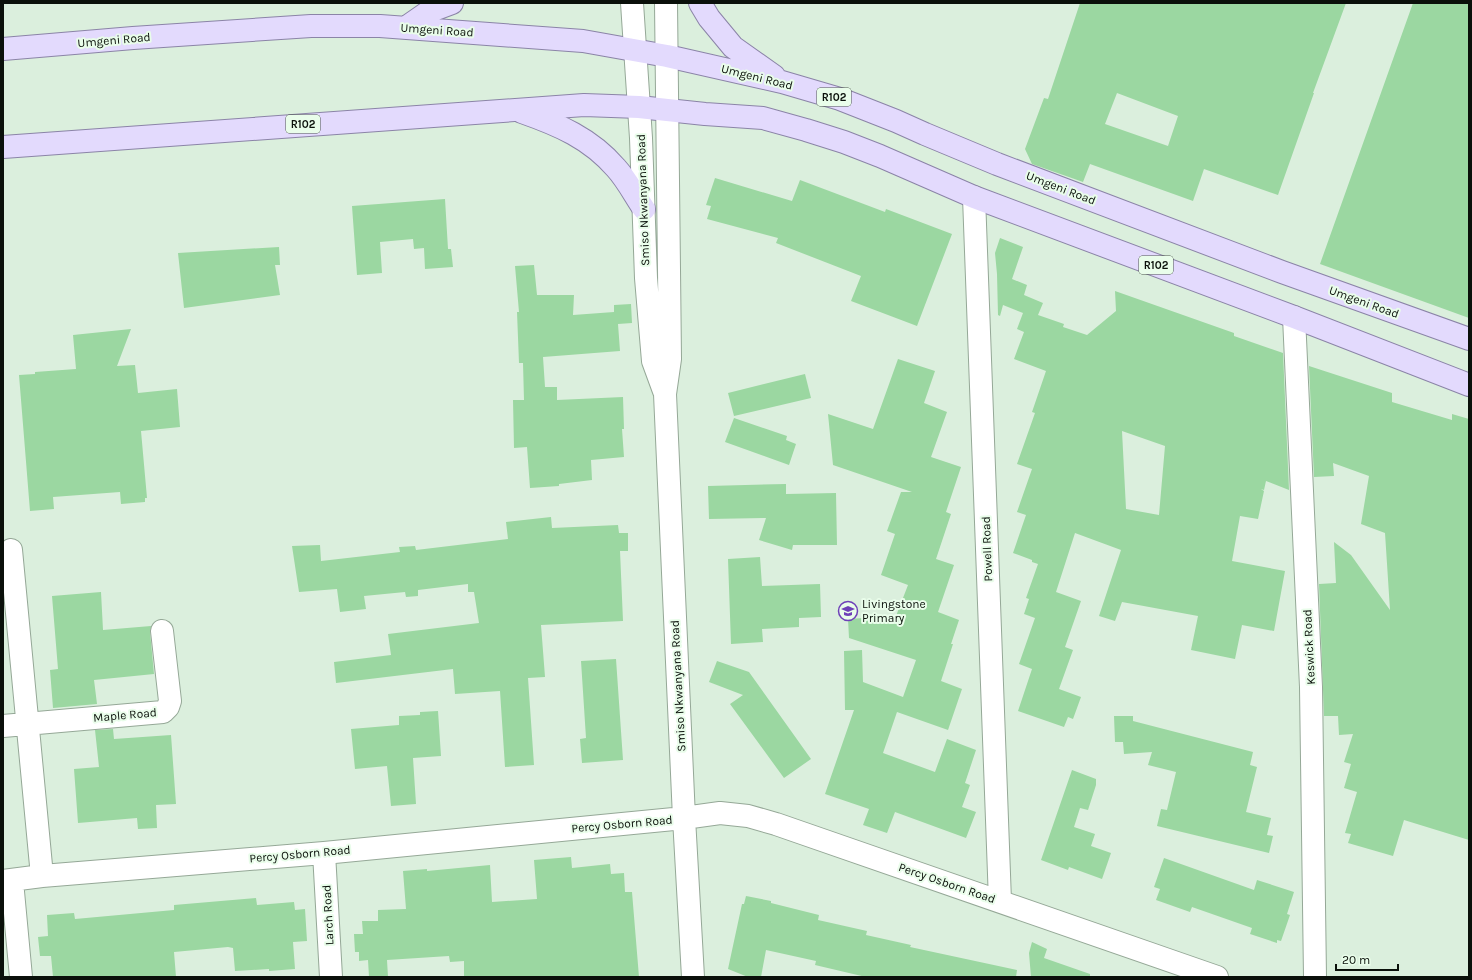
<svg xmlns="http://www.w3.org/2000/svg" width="1472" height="980" font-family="Karla,sans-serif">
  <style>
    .building { fill: #9bd7a1; fill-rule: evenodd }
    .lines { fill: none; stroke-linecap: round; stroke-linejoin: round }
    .minor-casing { stroke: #95a897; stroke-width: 24 }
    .major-casing { stroke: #8b84a7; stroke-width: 24 }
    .minor { stroke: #fff; stroke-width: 22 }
    .major { stroke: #e3dafd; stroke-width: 22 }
    .labels { text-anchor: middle; stroke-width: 4; stroke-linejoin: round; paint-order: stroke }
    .shield { fill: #e9fdea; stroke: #4d574d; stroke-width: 1 }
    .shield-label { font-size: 11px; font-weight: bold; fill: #0a100a }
    .street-label { font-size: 12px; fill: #0a100a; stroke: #e9fdea }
    .poi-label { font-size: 12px; fill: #0a100a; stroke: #e9fdea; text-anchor: start }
  </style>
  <rect width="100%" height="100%" fill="#dbefdd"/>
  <path class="building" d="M 1080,3 L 1346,3 L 1313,93 L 1314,93 L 1278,195 L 1204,169 L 1193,201 L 1090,164 L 1083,182 L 1032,164 L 1025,149 L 1044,98 L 1048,99 ZM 1117,93 L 1178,116 L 1168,146 L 1105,124 Z
    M 1413,3 L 1469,3 L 1469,318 L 1320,264 Z
    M 715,178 L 792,201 L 800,180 L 885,212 L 886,209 L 952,234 L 917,326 L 851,301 L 861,276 L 776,243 L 778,238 L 707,219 L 711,206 L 706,205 Z
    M 445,199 L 448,249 L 451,249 L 453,267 L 425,269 L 424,248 L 414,249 L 413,239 L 380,242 L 382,273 L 357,275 L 352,206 Z
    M 1000,238 L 1023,247 L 1012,279 L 1027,285 L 1024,295 L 1043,303 L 1038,315 L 1064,324 L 1063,327 L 1087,335 L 1116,311 L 1115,291 L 1234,333 L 1234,336 L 1283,353 L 1289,490 L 1266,481 L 1264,490 L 1261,489 L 1264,491 L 1258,519 L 1240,516 L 1232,561 L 1285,571 L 1274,631 L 1242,625 L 1235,659 L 1191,650 L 1198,616 L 1122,602 L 1115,621 L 1099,616 L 1121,550 L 1075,533 L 1056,592 L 1081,601 L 1065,647 L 1073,650 L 1059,689 L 1081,697 L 1073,719 L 1068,717 L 1064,727 L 1018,711 L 1032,669 L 1019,664 L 1035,618 L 1024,614 L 1029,599 L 1026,598 L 1038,564 L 1032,562 L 1032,560 L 1013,553 L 1026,515 L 1017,512 L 1032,469 L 1017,464 L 1035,413 L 1032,412 L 1046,371 L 1014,359 L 1024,332 L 1017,329 L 1023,313 L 1003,305 L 1000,316 L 998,315 L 997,274 L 995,253 ZM 1122,431 L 1165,446 L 1159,515 L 1126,509 Z
    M 279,247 L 280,265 L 275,265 L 280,295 L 184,308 L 178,253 Z
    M 534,265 L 537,295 L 574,295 L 573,315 L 614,312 L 614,305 L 631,304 L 632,323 L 618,324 L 620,351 L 543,357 L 545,387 L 557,387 L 557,400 L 623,397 L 624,429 L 622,429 L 624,457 L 591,460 L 592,480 L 559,484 L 559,486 L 530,488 L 527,447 L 514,448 L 513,400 L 524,400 L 523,363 L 519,363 L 517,312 L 519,312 L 515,266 Z
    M 131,329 L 117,366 L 135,365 L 138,393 L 177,389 L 180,427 L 141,431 L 147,498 L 145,498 L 145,502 L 121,504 L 120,492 L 53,497 L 54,509 L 30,511 L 19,375 L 35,374 L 35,372 L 76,369 L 73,335 Z
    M 898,359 L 935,371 L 924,403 L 947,412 L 931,457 L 961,467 L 946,512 L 951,514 L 936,559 L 954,565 L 938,612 L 959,620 L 951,644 L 953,644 L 941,681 L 962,689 L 948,730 L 897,712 L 883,753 L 935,772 L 947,739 L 976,750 L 965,783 L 970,785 L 962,807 L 976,812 L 966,838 L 895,812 L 887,833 L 863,825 L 869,809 L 825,794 L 854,710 L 845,710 L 844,651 L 862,650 L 863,682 L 903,697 L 916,660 L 849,638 L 848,619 L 896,616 L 908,585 L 881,575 L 895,534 L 887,531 L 901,492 L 912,492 L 833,465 L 828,414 L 873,429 Z
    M 1309,366 L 1392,393 L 1392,402 L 1452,420 L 1452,414 L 1469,419 L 1469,840 L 1404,820 L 1393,856 L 1348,843 L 1351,834 L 1345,833 L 1357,792 L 1344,788 L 1351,764 L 1344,762 L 1353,734 L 1339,735 L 1338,716 L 1324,716 L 1319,584 L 1336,583 L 1334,542 L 1351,555 L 1390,610 L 1385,533 L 1361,524 L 1369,476 L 1333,463 L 1334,476 L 1314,477 Z
    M 805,374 L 811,398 L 734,416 L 728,393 Z
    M 734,418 L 787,436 L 786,440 L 796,444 L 789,465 L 725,442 Z
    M 786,484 L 786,494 L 836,493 L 837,545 L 793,545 L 792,550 L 759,540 L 766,518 L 709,519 L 708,486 Z
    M 551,517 L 552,528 L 618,525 L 619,533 L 628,533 L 628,551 L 620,551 L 623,621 L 541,625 L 545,677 L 528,678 L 534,765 L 505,767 L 500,691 L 455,694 L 453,669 L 336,683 L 334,662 L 391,655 L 388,634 L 479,623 L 474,592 L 468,592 L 468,584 L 418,590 L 418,596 L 406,597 L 405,592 L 364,596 L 366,609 L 340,612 L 337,589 L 299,592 L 292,546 L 320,545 L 321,561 L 400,552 L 399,547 L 415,546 L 416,550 L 508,539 L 506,522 Z
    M 760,557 L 762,586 L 820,584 L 821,617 L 799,618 L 799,627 L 762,629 L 763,642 L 731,644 L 728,559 Z
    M 101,592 L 103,630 L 151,626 L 150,632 L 154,674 L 94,680 L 97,704 L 53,708 L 50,670 L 58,669 L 52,596 Z
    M 616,659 L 623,760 L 582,763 L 580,739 L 586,738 L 581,661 Z
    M 717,661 L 749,672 L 811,759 L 784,778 L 730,704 L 743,695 L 709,682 Z
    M 438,711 L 441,756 L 413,758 L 416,804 L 391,806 L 387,766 L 355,769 L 351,729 L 399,725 L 399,716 L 420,715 L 420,712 Z
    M 1114,716 L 1133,716 L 1133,721 L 1253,752 L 1250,765 L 1257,767 L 1246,812 L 1271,818 L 1267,835 L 1273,836 L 1269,853 L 1157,826 L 1161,809 L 1167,810 L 1176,772 L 1148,765 L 1152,752 L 1124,754 L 1123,742 L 1115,742 Z
    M 113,729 L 114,739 L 171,735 L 176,804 L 156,805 L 157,828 L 138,829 L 137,818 L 78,823 L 74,769 L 99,767 L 95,730 Z
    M 1072,770 L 1096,779 L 1096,785 L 1088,810 L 1080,808 L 1074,827 L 1095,834 L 1091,846 L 1111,853 L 1102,879 L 1069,867 L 1068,870 L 1041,860 Z
    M 571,857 L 572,868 L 610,864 L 611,874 L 624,873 L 625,892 L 632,892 L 639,977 L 464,977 L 464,961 L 450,962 L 449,956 L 387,960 L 388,977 L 369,977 L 368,960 L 359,961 L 359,952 L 355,952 L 354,934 L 363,934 L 362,921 L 378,921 L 378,910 L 406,909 L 403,871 L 427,869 L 427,871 L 490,865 L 492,902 L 537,899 L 534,860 Z
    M 1164,858 L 1254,890 L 1257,880 L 1294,892 L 1287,914 L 1290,915 L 1281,941 L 1277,940 L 1277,943 L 1250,934 L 1252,928 L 1192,907 L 1190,912 L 1156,900 L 1160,889 L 1154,887 Z
    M 746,896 L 771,901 L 771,903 L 819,915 L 818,920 L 867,931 L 866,935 L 911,945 L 910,947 L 1017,970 L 1016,977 L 866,977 L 815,965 L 816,961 L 766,950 L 761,977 L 748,977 L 728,969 L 742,904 L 744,904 Z
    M 256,898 L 257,905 L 294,902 L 295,910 L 305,909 L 307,941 L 293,942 L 295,969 L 269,971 L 269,969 L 235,971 L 233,948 L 228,947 L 174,952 L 176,977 L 53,977 L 51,956 L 40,956 L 38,937 L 48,936 L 47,915 L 74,913 L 75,919 L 174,910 L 174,905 Z
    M 1032,942 L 1047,949 L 1044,958 L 1090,974 L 1090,977 L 1031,977 L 1029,953 Z"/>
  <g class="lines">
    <defs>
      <path id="minor" d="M 632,3 L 641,138 L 646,278 L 653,361 L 664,391
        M 666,3 L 670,359 L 665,394 L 684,818 L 693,977
        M 974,197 L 1000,901
        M 1294,317 L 1311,687 L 1315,977
        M 11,550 L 42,876
        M 3,726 L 163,712 L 168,707 L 170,701 L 162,631
        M 324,853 L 331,977
        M 3,881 L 42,876 L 324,853 L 684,818 L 720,813 L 748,816 L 776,824 L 1217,977
        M 12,881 L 21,977"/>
      <path id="major" d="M 700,3 L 709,18 L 733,47 L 774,76
        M 405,28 L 428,12 L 452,3
        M 3,49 L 133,38 L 311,26 L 380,26 L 583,41 L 667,56 L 782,82 L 840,99 L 896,121 L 925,134 L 997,164 L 1282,272 L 1469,339
        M 522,112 C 559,125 590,138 616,168 C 627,180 635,196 644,209
        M 3,147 L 584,105 L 639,107 L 705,114 L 763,118 L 806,130 L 844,142 L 880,156 L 974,197 L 1294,317 L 1469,385"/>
    </defs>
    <use href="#minor" class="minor-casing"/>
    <use href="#major" class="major-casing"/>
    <use href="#minor" class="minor"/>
    <use href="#major" class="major"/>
  </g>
  <defs>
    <symbol id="school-ring" viewBox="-11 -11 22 22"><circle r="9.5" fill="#e9fdea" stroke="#6e40b8" stroke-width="1.5"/><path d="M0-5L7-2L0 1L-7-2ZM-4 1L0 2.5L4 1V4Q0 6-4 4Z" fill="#6e40b8"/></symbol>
  </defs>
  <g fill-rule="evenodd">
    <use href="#school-ring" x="837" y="600" width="22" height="22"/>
  </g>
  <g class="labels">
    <g class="shield">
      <rect x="817" y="88" width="34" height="18" rx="3"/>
      <rect x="286" y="115" width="34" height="18" rx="3"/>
      <rect x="1139" y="256" width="34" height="18" rx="3"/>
    </g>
    <g class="shield-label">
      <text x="834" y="101">R102</text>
      <text x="303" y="128">R102</text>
      <text x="1156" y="269">R102</text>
    </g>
    <g class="street-label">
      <text transform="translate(437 30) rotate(4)" y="4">Umgeni Road</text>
      <text transform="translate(114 40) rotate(-5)" y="4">Umgeni Road</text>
      <text transform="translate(757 77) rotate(14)" y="4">Umgeni Road</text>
      <text transform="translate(1061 188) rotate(21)" y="4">Umgeni Road</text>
      <text transform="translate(643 200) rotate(-92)" y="4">Smiso Nkwanyana Road</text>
      <text transform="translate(1364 302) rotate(20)" y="4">Umgeni Road</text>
      <text transform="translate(987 549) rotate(-92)" y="4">Powell Road</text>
      <text transform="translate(1309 647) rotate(-93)" y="4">Keswick Road</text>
      <text transform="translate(678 686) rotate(-93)" y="4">Smiso Nkwanyana Road</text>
      <text transform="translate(125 715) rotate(-5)" y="4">Maple Road</text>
      <text transform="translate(622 824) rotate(-5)" y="4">Percy Osborn Road</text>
      <text transform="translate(300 854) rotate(-5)" y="4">Percy Osborn Road</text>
      <text transform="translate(947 883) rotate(19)" y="4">Percy Osborn Road</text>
      <text transform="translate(328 915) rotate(-93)" y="4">Larch Road</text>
    </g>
    <g class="poi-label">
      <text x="862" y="608">Livingstone<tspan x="862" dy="14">Primary</tspan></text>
    </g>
  </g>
  <rect width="1472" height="980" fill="none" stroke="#0a100a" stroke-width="8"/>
  <path d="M1336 964v6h62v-6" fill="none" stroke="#0a100a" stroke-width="2"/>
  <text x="1342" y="964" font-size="12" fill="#0a100a" stroke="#e9fdea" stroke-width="3" paint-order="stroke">20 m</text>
</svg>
